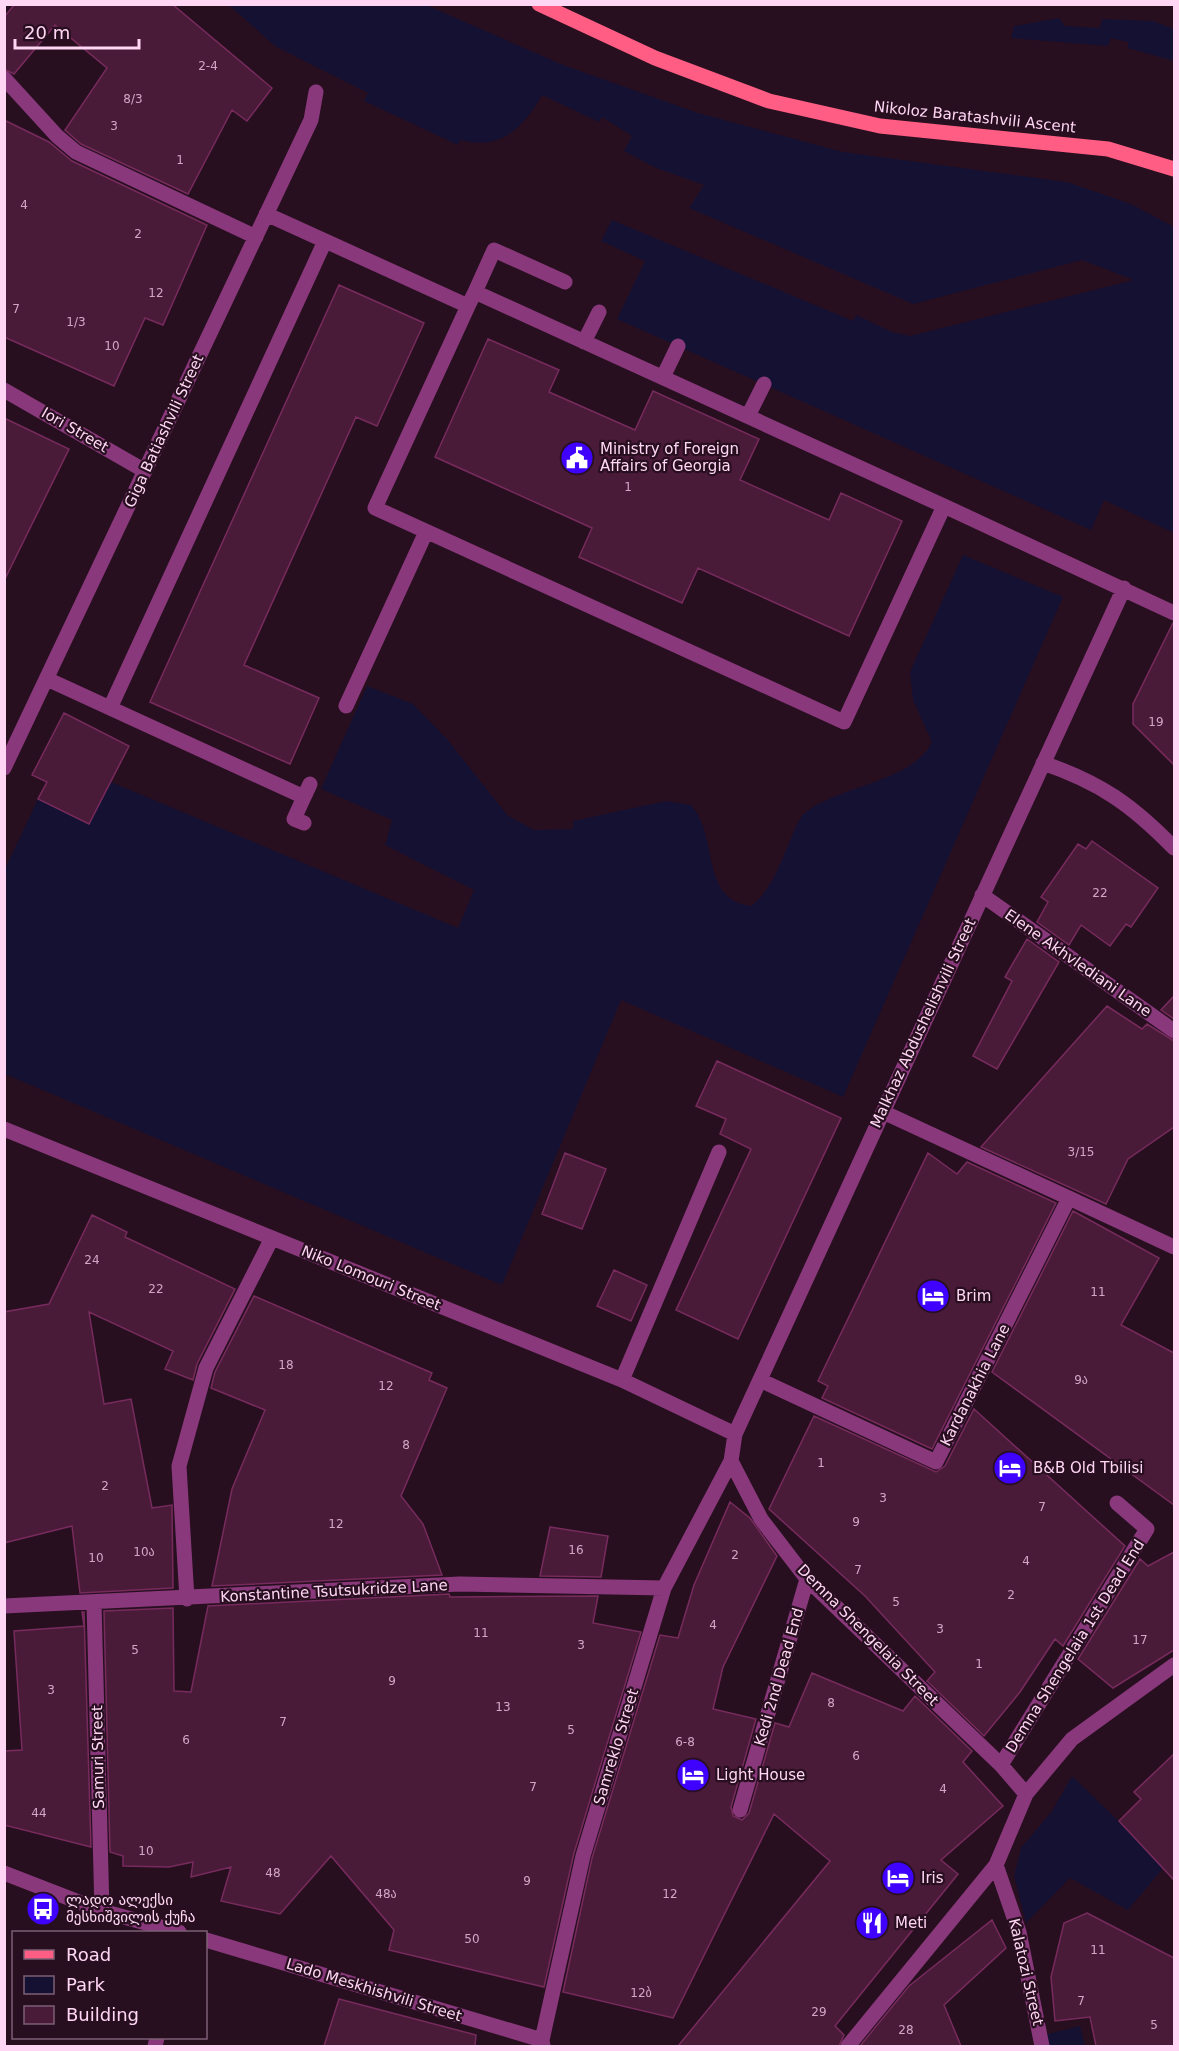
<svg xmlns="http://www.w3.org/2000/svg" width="1179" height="2051" font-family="'DejaVu Sans','Noto Sans Georgian',sans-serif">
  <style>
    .green { fill: #151133 }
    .building { fill: #4a1a39; stroke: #772b5d; stroke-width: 1.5 }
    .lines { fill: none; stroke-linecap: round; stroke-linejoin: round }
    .minor { stroke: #89387b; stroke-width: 15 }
    .major { stroke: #ff5d83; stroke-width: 15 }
    .labels { text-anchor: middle; stroke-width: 4.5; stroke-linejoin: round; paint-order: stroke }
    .number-label { font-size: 12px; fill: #d2a7c5 }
    .street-label { font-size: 15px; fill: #ffd6f4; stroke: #280f20 }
    .poi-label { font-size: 15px; fill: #ffd6f4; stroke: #280f20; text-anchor: start }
  </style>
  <rect width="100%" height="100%" fill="#280f20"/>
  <path class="green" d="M 229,5 L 426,5 L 563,65 L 698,113 L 843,152 L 1067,182 L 1131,204 L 1174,227 L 1174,533 L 1104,500 L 1091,530 L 617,319 L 645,261 L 601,241 L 612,220 L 853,321 L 856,315 L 892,332 L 910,336 L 1134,280 L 1082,260 L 913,304 L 689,208 L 704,185 L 656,168 L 624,151 L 632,136 L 602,117 L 599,122 L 542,95 C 524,127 501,151 460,140 L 458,145 L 364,101 L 368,93 L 275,46 Z
    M 1059,18 L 1065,26 L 1100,28 L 1102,19 L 1153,21 L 1174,29 L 1174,61 L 1128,48 L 1128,42 L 1111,38 L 1108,46 L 1011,38 L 1014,26 Z
    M 963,555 L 1063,597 L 843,1097 L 621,1000 L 502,1285 L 5,1074 L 5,869 L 38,799 L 89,824 L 111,782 L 458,928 L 474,890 L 385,845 L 392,820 L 321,789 L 367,686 L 413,704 L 446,738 L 508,816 L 534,830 L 573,829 L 573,821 L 666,801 L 691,805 C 720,838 699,899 751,906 C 773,890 783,856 794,831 C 797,825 800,816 806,812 C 843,784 911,783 932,742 L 913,700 L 910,672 Z
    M 1072,1776 L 1165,1866 L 1128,1910 L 1070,1878 L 1026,1923 L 1014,1876 L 1021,1848 L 1052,1811 Z
    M 1080,2026 L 1085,2046 L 1047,2046 L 1044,2035 Z"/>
  <path class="building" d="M 15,4 L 172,4 L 272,88 L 247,121 L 232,110 L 188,194 L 81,144 L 65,130 L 107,68 L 55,25 L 14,74 L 4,69 L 4,17 Z
    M 4,120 L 49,142 L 72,161 L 207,225 L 163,325 L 145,318 L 114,386 L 4,337 Z
    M 339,285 L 424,323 L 377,426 L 356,417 L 244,665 L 319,698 L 290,764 L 150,702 Z
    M 488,339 L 559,370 L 549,392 L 635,430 L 653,391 L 759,439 L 740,480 L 829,520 L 841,493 L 902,521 L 849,636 L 698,568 L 682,603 L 579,557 L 592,528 L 435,457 Z
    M 4,418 L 69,449 L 4,581 Z
    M 1173,623 L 1174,623 L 1174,765 L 1133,724 L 1133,704 Z
    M 64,713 L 129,746 L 89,824 L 38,799 L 47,782 L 32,775 Z
    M 1092,841 L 1158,888 L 1131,927 L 1126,924 L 1110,946 L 1081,925 L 1069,945 L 1037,922 L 1048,902 L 1041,897 L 1078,844 L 1086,849 Z
    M 1027,939 L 1059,962 L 997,1069 L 973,1056 L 1012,981 L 1005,977 Z
    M 1174,996 L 1174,1019 L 1161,1010 Z
    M 1107,1006 L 1142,1029 L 1147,1024 L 1174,1041 L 1174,1127 L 1128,1159 L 1106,1204 L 981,1147 Z
    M 717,1061 L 841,1118 L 738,1339 L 676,1310 L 751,1149 L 720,1134 L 726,1119 L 696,1106 Z
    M 565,1153 L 606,1169 L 582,1229 L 542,1214 Z
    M 928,1153 L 957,1174 L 967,1162 L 1056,1203 L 932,1449 L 822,1398 L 828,1386 L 818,1381 Z
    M 1073,1211 L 1159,1258 L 1121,1325 L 1174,1353 L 1174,1505 L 992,1372 Z
    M 92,1215 L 127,1232 L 125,1237 L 235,1289 L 197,1364 L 193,1380 L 165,1369 L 173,1351 L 89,1312 L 104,1404 L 131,1399 L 152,1508 L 172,1505 L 173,1588 L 80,1593 L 72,1526 L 4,1543 L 4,1312 L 49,1304 Z
    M 614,1270 L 647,1285 L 631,1321 L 597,1306 Z
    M 254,1296 L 432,1373 L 429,1380 L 447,1388 L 401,1496 L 423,1524 L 442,1575 L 212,1586 L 232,1489 L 265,1410 L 211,1388 L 215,1372 Z
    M 974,1409 L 1125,1546 L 1063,1646 L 1055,1639 L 1020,1692 L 984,1736 L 927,1681 L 935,1672 L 865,1596 L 769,1509 L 814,1416 L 936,1472 L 945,1466 Z
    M 730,1502 L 750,1518 L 777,1556 L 723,1667 L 713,1709 L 756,1719 L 731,1807 L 733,1816 L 742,1820 L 749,1813 L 775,1723 L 789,1727 L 812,1673 L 903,1711 L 915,1696 L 972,1751 L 963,1762 L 1003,1806 L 941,1860 L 958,1874 L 835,2026 L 844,2035 L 839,2046 L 678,2046 L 830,1861 L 774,1814 L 673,2018 L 563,1992 L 592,1858 L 660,1635 L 678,1638 L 694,1585 Z
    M 550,1527 L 608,1536 L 601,1577 L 540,1576 Z
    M 1174,1552 L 1174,1650 L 1113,1688 L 1078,1659 L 1140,1559 L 1148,1566 Z
    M 449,1594 L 450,1597 L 598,1596 L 593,1623 L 641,1632 L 574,1853 L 544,1987 L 389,1950 L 394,1930 L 331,1856 L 280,1914 L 221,1901 L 231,1867 L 191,1877 L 193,1862 L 169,1867 L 123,1866 L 123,1856 L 110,1852 L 104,1611 L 173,1608 L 174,1691 L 191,1692 L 208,1606 Z
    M 82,1612 L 84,1612 L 91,1847 L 4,1825 L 4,1751 L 22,1750 L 14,1631 L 84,1626 Z
    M 1174,1754 L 1174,1880 L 1119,1821 L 1141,1799 L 1134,1792 Z
    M 1087,1913 L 1174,1958 L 1174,2046 L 1096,2046 L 1090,2017 L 1055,2021 L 1051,1977 L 1064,1923 Z
    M 992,1920 L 1006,1948 L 944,2005 L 961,2046 L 860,2046 L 909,1986 Z
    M 339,1999 L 476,2035 L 475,2046 L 324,2046 Z"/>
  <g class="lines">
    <path class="minor" d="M 4,78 L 57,136 L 76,152 L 256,237
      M 266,214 L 468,306 L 375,508 L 844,722 L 944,506 L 1174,613
      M 475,292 L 494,250 L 565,282
      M 468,306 L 475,292 L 944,506
      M 584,342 L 599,312
      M 663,377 L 678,346
      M 4,390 L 145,471
      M 748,416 L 764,384
      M 47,679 L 110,708 L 325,241
      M 346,706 L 426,532
      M 110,708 L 304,797 L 310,784
      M 1043,763 C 1101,783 1132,805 1174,848
      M 4,768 L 311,120 L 316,92
      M 304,823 L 294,819 L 304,797
      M 982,895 L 1174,1031
      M 4,1129 L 622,1380 L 735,1434
      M 1069,1198 L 1174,1247
      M 622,1380 L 719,1152
      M 760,1380 L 936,1462 L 1069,1198 L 883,1112
      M 731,1461 L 761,1519 L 807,1579 L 1001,1765 L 1026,1794
      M 187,1599 L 179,1466 L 206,1368 L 272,1238
      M 94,1603 L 102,1911
      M 4,1606 L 460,1584 L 664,1588
      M 1001,1765 L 1147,1529 L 1117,1503
      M 740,1810 L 807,1579
      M 996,1865 L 1019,1932 L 1042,2046
      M 4,1873 L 102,1911 L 179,1932
      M 206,1940 L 542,2040
      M 155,2046 L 157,2038
      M 543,2046 L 542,2040 L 583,1856 L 664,1588 L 731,1461 L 735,1434 L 1124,588
      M 848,2046 L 996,1865 L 1026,1794 L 1072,1739 L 1174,1665"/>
    <path class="major" d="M 539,4 L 655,58 L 769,101 L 880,126 L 1108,149 L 1174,169"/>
  </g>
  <defs>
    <symbol id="civic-disc" viewBox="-11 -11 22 22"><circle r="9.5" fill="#3f02ff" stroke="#280f20"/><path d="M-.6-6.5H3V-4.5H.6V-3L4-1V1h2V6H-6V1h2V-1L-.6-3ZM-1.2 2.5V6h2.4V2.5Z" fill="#fff"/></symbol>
    <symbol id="hotel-disc" viewBox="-11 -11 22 22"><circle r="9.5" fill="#3f02ff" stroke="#280f20"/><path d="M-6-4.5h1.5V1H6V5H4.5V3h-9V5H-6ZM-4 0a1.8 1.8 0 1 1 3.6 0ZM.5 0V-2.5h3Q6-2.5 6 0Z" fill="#fff"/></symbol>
    <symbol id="bus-disc" viewBox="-11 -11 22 22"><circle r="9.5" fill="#3f02ff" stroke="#280f20"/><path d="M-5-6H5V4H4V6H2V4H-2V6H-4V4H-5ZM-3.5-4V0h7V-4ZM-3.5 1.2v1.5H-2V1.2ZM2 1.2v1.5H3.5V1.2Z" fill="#fff"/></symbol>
    <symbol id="restaurant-disc" viewBox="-11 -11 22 22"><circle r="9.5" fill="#3f02ff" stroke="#280f20"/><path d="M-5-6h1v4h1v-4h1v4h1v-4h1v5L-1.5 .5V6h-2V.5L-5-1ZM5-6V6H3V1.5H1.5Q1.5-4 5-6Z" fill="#fff"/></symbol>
  </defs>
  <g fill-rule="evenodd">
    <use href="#civic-disc" x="558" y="439" width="38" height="38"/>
    <use href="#hotel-disc" x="914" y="1277" width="38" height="38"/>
    <use href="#hotel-disc" x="991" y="1449" width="38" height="38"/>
    <use href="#hotel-disc" x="674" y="1756" width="38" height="38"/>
    <use href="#hotel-disc" x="879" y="1859" width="38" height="38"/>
    <use href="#bus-disc" x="24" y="1890" width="38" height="38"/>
    <use href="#restaurant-disc" x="853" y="1904" width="38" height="38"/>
  </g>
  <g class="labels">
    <g class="number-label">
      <text x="208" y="70">2-4</text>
      <text x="133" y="103">8/3</text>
      <text x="114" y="130">3</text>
      <text x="180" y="164">1</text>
      <text x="24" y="209">4</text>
      <text x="138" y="238">2</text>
      <text x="156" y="297">12</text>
      <text x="16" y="313">7</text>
      <text x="76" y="326">1/3</text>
      <text x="112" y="350">10</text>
      <text x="628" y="491">1</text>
      <text x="1156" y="726">19</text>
      <text x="1100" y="897">22</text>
      <text x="1081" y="1156">3/15</text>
      <text x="92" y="1264">24</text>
      <text x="156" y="1293">22</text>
      <text x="1098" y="1296">11</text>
      <text x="286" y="1369">18</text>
      <text x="1081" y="1384">9ა</text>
      <text x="386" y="1390">12</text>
      <text x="406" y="1449">8</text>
      <text x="821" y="1467">1</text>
      <text x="105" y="1490">2</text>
      <text x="883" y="1502">3</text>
      <text x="1042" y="1511">7</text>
      <text x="856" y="1526">9</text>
      <text x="336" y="1528">12</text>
      <text x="576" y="1554">16</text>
      <text x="144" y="1556">10ა</text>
      <text x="735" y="1559">2</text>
      <text x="96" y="1562">10</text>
      <text x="1026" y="1565">4</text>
      <text x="858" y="1574">7</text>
      <text x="1011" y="1599">2</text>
      <text x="896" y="1606">5</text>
      <text x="713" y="1629">4</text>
      <text x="940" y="1633">3</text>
      <text x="481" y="1637">11</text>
      <text x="1140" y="1644">17</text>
      <text x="581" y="1649">3</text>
      <text x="135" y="1654">5</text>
      <text x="979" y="1668">1</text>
      <text x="392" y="1685">9</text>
      <text x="51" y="1694">3</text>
      <text x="831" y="1707">8</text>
      <text x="503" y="1711">13</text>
      <text x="283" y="1726">7</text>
      <text x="571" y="1734">5</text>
      <text x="186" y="1744">6</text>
      <text x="685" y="1746">6-8</text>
      <text x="856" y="1760">6</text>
      <text x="533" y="1791">7</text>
      <text x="943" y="1793">4</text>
      <text x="39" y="1817">44</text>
      <text x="146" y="1855">10</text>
      <text x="273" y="1877">48</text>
      <text x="527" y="1885">9</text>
      <text x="386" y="1898">48ა</text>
      <text x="670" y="1898">12</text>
      <text x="472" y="1943">50</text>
      <text x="1098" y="1954">11</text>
      <text x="641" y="1997">12ბ</text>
      <text x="1081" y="2005">7</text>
      <text x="819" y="2016">29</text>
      <text x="1154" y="2029">5</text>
      <text x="906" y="2034">28</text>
    </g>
    <g class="street-label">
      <text transform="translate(975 117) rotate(6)" y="5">Nikoloz Baratashvili Ascent</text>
      <text transform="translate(75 430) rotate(30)" y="5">Iori Street</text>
      <text transform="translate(164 431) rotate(-65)" y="5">Giga Batiashvili Street</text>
      <text transform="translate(1078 963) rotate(35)" y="5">Elene Akhvlediani Lane</text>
      <text transform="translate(923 1023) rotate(-65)" y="5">Malkhaz Abdushelishvili Street</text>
      <text transform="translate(371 1278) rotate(22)" y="5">Niko Lomouri Street</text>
      <text transform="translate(975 1385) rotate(-63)" y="5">Kardanakhia Lane</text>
      <text transform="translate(334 1591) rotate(-3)" y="5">Konstantine Tsutsukridze Lane</text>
      <text transform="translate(868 1635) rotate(45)" y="5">Demna Shengelaia Street</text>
      <text transform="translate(1075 1646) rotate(-58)" y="5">Demna Shengelaia 1st Dead End</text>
      <text transform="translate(779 1677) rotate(-74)" y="5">Kedi 2nd Dead End</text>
      <text transform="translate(616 1747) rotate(-73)" y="5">Samreklo Street</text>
      <text transform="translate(98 1757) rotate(-91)" y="5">Samuri Street</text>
      <text transform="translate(1026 1972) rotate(77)" y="5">Kalatozi Street</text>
      <text transform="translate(374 1990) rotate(17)" y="5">Lado Meskhishvili Street</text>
    </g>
    <g class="poi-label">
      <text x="600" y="454">Ministry of Foreign<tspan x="600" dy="17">Affairs of Georgia</tspan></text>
      <text x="956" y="1301">Brim</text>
      <text x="1033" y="1473">B&amp;B Old Tbilisi</text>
      <text x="716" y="1780">Light House</text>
      <text x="921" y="1883">Iris</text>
      <text x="66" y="1905">ლადო ალექსი<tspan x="66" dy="17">მესხიშვილის ქუჩა</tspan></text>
      <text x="895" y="1928">Meti</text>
    </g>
  </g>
  <rect width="1179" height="2051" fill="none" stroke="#ffd6f4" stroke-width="12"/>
  <rect x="12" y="1931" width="195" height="108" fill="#280f20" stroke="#7e5f75" stroke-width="1.5"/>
  <rect x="24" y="1950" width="30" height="9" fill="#ff5d83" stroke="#7e5f75" stroke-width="1.5"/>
  <text x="66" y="1961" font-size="18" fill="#ffd6f4">Road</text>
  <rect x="24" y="1976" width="30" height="18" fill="#151133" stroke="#7e5f75" stroke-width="1.5"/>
  <text x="66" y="1991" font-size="18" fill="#ffd6f4">Park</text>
  <rect x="24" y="2006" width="30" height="18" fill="#4a1a39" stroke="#7e5f75" stroke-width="1.5"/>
  <text x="66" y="2021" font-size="18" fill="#ffd6f4">Building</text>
  <path d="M15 39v9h124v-9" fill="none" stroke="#ffd6f4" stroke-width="3"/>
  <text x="24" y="39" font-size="18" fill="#ffd6f4" stroke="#280f20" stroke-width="4.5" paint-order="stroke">20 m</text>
</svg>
